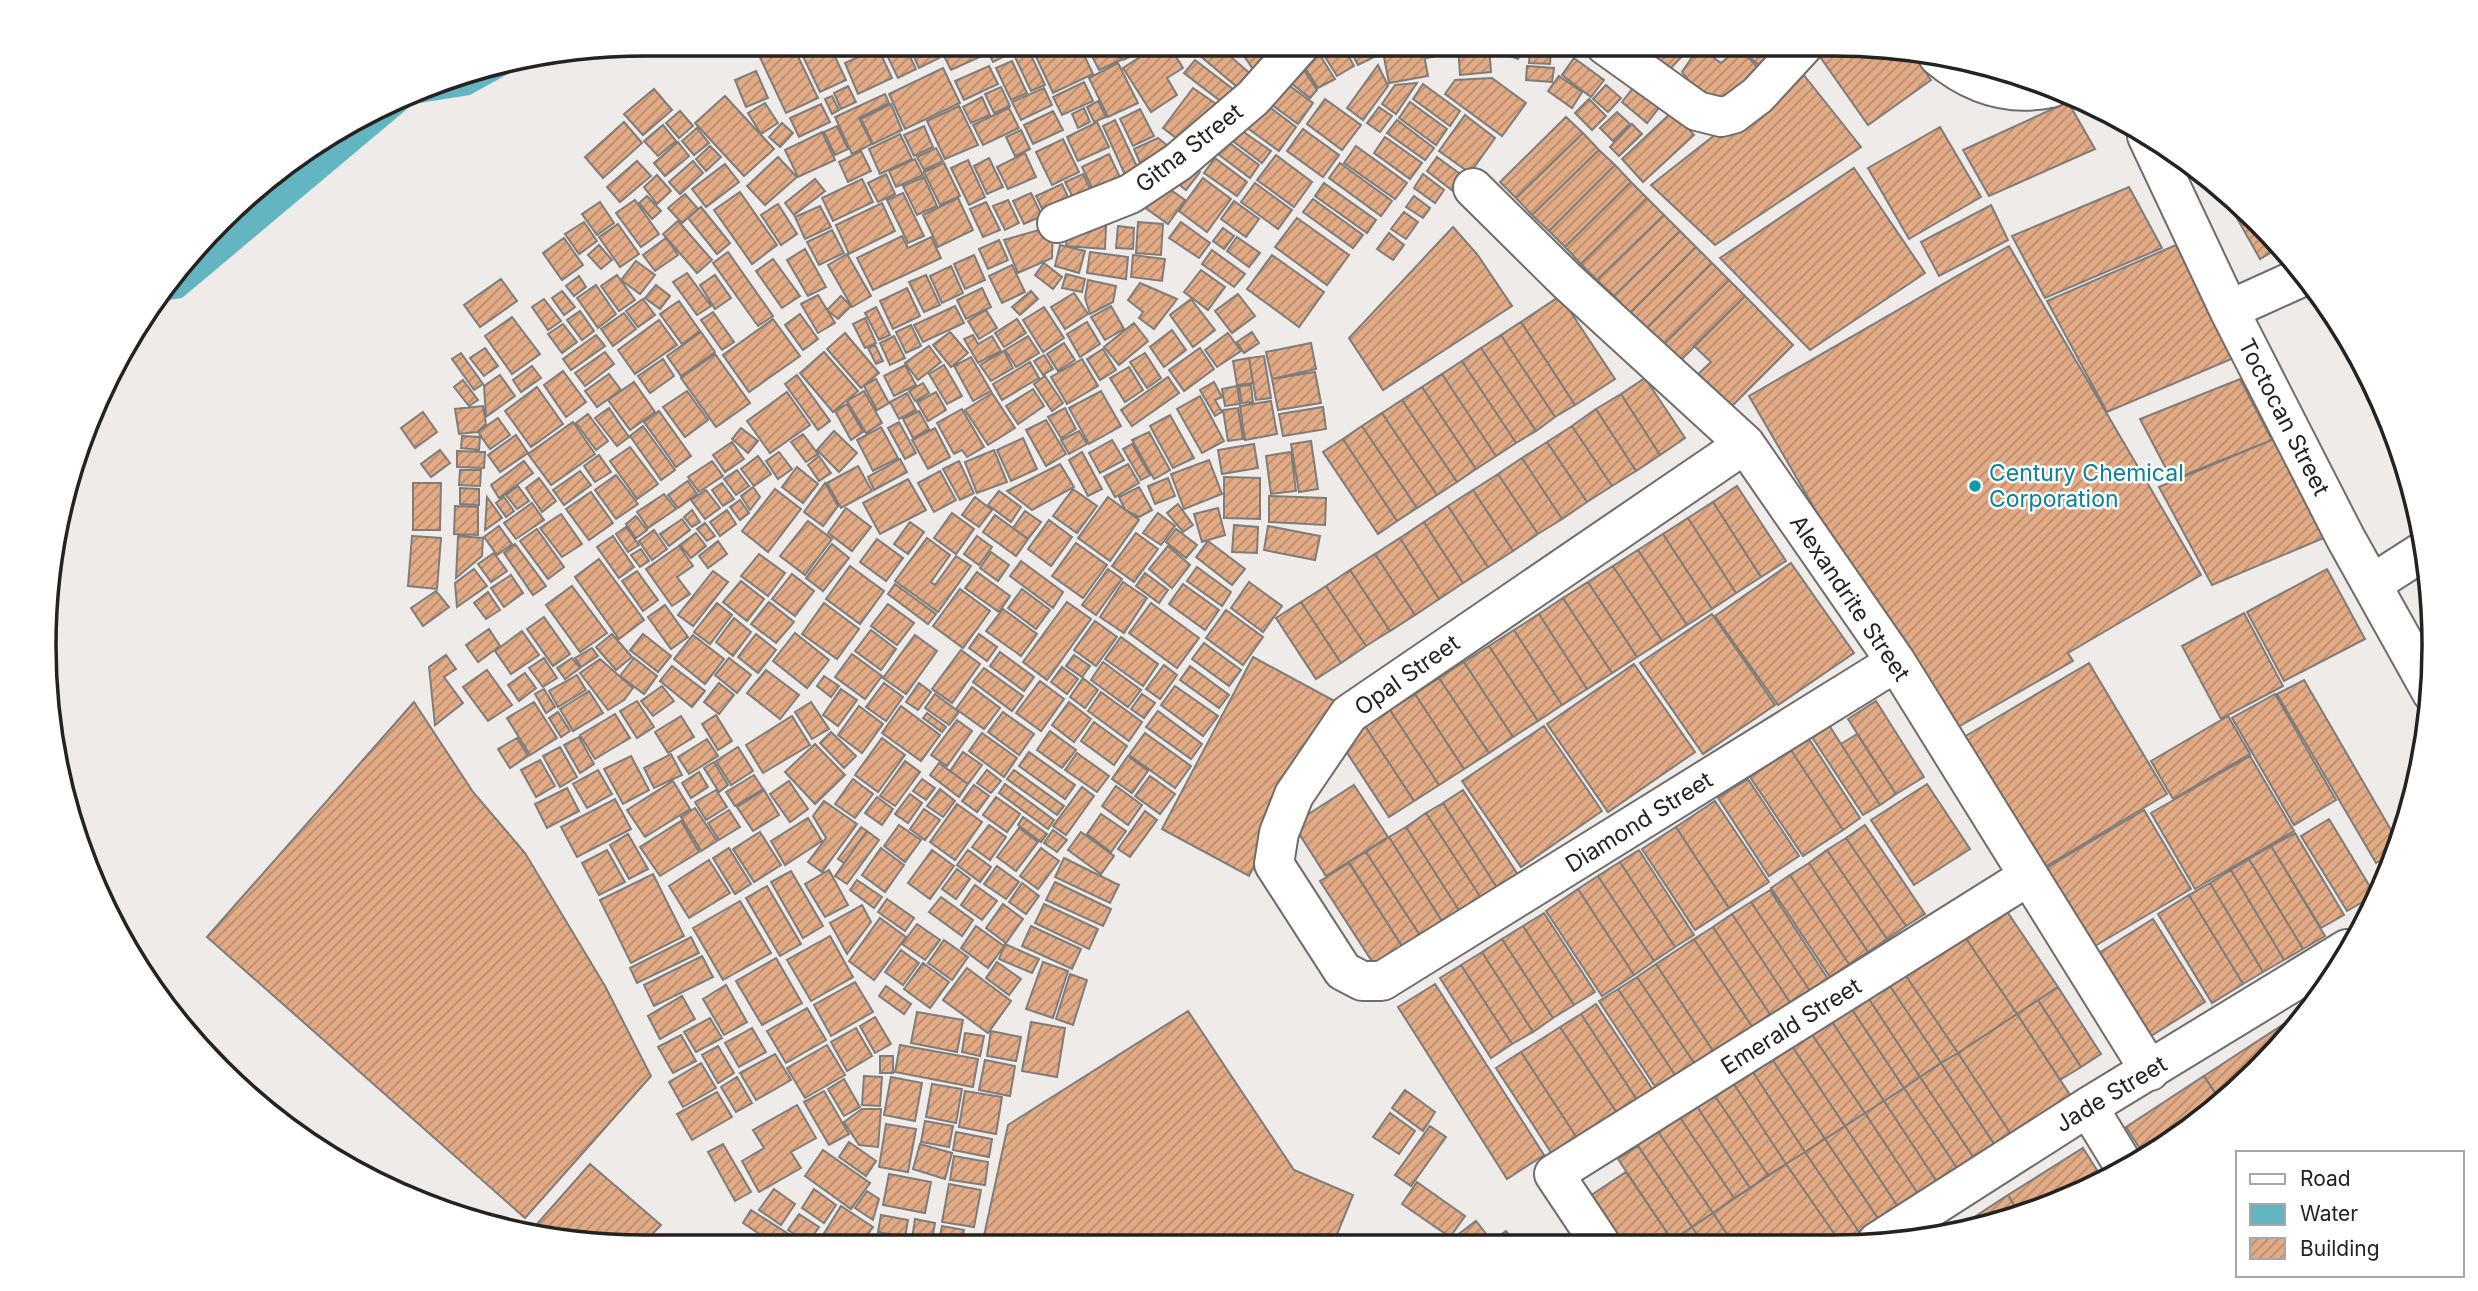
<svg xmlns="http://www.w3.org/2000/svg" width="2478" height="1291" font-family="Inter,sans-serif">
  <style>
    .water { fill: #62b5c1 }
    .building { fill: url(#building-hatch); stroke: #7f7c7a; stroke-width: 2 }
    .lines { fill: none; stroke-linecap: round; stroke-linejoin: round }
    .minor-casing { stroke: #6f6c6b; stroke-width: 42 }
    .minor { stroke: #fff; stroke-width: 38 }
    .culture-dot { fill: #0f9aa8; stroke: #fff; stroke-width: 2.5 }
    .labels { text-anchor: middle; stroke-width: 5; stroke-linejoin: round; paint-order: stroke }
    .street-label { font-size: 23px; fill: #242322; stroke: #fff }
    .culture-label { font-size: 23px; fill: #0d838f; stroke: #fff; text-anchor: start }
    .rim { fill: none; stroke: #242322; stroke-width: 3.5 }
  </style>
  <defs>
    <pattern id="building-hatch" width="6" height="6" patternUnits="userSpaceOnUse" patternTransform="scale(1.75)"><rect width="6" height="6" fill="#e2ab86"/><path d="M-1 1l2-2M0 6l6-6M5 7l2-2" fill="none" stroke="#b78b6d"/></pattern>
  </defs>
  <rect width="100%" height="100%" fill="#eeebe9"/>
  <path class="water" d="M 526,64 L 470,95 L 413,104 L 182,298 L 154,302 L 279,168 L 452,76 Z"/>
  <path class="building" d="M 771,44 L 792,44 L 818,98 L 786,113 L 757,51 Z
    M 797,44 L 829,44 L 846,80 L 820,92 Z
    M 841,44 L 871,44 L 847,55 Z
    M 891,44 L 904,44 L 916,69 L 898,78 L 883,47 Z
    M 908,44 L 933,44 L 939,58 L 919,68 Z
    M 938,44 L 979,44 L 984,55 L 951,70 Z
    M 984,44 L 1021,44 L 1023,47 L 993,62 Z
    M 1035,44 L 1079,44 L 1093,74 L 1053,93 L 1031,46 Z
    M 1086,44 L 1113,44 L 1114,45 L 1092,56 Z
    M 1123,44 L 1158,44 L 1123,60 L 1116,47 Z
    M 1160,44 L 1168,44 L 1183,68 L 1167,78 L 1177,95 L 1151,112 L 1123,68 Z
    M 1196,44 L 1216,44 L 1261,83 L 1249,97 L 1192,49 Z
    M 1236,44 L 1262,44 L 1277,66 L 1259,78 Z
    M 1313,44 L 1335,79 L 1318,88 L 1296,54 Z
    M 1317,44 L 1342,44 L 1354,66 L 1337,76 Z
    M 1352,44 L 1367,44 L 1374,57 L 1358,65 L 1348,47 Z
    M 1114,45 L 1121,60 L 1099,70 L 1092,56 Z
    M 1372,45 L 1404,45 L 1373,52 Z
    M 1422,45 L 1428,76 L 1389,83 L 1383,52 Z
    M 1424,45 L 1449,45 L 1451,52 L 1427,58 Z
    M 1458,45 L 1489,45 L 1491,72 L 1460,75 Z
    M 1496,45 L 1524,45 L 1518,59 L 1493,50 Z
    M 1645,45 L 1693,45 L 1664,75 L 1639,51 Z
    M 1749,45 L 1785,45 L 1770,74 L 1743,52 Z
    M 1830,45 L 1871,45 L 1910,51 L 1931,80 L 1868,125 L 1818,54 Z
    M 1699,47 L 1721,63 L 1739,48 L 1766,76 L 1741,102 L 1702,97 L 1682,72 Z
    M 878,48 L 892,78 L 858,94 L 845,63 Z
    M 1530,49 L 1551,50 L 1550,64 L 1529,63 Z
    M 1029,51 L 1045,85 L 1031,91 L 1015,57 Z
    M 1296,58 L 1317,90 L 1310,98 L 1281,75 Z
    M 1574,58 L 1604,80 L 1591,97 L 1562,75 Z
    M 1195,60 L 1242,96 L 1232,110 L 1184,73 Z
    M 1012,61 L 1027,93 L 1011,100 L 996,68 Z
    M 1118,63 L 1138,103 L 1108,117 L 1089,78 Z
    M 1378,65 L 1388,86 L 1363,120 L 1347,108 Z
    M 989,66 L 998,84 L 964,100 L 955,81 Z
    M 1527,66 L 1554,68 L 1552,82 L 1526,80 Z
    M 943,68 L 960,103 L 905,129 L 889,94 Z
    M 1799,69 L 1861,147 L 1715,245 L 1651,185 Z
    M 756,71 L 768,98 L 746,107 L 735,80 Z
    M 1559,76 L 1582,92 L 1572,108 L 1548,91 Z
    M 1279,78 L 1313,103 L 1298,124 L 1264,99 Z
    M 1492,78 L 1526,103 L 1502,136 L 1445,94 L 1455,80 Z
    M 1640,79 L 1665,100 L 1647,123 L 1622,102 Z
    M 1084,82 L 1093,101 L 1062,115 L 1053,97 Z
    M 1417,83 L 1396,114 L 1382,104 L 1395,85 Z
    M 1423,84 L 1460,111 L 1450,126 L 1413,99 Z
    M 1606,85 L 1621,98 L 1608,112 L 1593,99 Z
    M 848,86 L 856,102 L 841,109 L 834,93 Z
    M 1001,87 L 1010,106 L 994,113 L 985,94 Z
    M 1044,88 L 1052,105 L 1021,120 L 1012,102 Z
    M 1193,88 L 1219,106 L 1188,147 L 1163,128 Z
    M 654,89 L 672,110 L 643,135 L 624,114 Z
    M 885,94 L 889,103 L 859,118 L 872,144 L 852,154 L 835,117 Z
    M 725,96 L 774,149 L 744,176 L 695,123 Z
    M 832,96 L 839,110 L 832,114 L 825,99 Z
    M 982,97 L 990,115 L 971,123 L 963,107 Z
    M 1325,99 L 1361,125 L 1342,150 L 1307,124 Z
    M 1589,99 L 1606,116 L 1592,130 L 1575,113 Z
    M 1260,100 L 1296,127 L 1279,151 L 1242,124 Z
    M 1098,101 L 1106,117 L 1094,122 L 1087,107 Z
    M 1410,102 L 1447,129 L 1436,145 L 1399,118 Z
    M 2068,102 L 2095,149 L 1989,196 L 1963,150 Z
    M 765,103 L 778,123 L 761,134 L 748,113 Z
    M 821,104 L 830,122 L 799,137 L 790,118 Z
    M 891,104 L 902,130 L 873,144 L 861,119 Z
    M 959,106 L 978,145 L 945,159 L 927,121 Z
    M 1379,107 L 1392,116 L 1380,132 L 1367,123 Z
    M 1009,108 L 1019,128 L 983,145 L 973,125 Z
    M 1084,108 L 1090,122 L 1078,128 L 1072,114 Z
    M 1140,109 L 1154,136 L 1133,146 L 1120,119 Z
    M 680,111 L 693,126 L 679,138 L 666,123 Z
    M 1053,111 L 1063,130 L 1033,144 L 1024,125 Z
    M 1673,111 L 1694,135 L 1643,182 L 1622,159 Z
    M 1617,112 L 1630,124 L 1613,141 L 1600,128 Z
    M 1465,115 L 1495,138 L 1470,173 L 1439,151 Z
    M 1566,117 L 1583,133 L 1516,198 L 1500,182 Z
    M 1115,120 L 1139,171 L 1126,177 L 1103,126 Z
    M 1397,120 L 1434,148 L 1425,160 L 1387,133 Z
    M 624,122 L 642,143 L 603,178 L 585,157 Z
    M 1097,122 L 1109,147 L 1078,161 L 1067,137 Z
    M 782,123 L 793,133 L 780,147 L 769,137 Z
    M 1632,124 L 1642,134 L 1619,156 L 1610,147 Z
    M 663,125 L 676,141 L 658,156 L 644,141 Z
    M 837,126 L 848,149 L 835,155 L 824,132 Z
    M 924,126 L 933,147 L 914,156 L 904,135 Z
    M 1940,127 L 1981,197 L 1909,239 L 1868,168 Z
    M 697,128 L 709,143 L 694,155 L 682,141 Z
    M 1238,128 L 1271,151 L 1262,163 L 1230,139 Z
    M 1303,129 L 1339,155 L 1323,177 L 1287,151 Z
    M 1021,130 L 1030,149 L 1015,156 L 1006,137 Z
    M 822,132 L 835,160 L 798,177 L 785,150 Z
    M 1583,133 L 1599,150 L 1532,215 L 1516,198 Z
    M 900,134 L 912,159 L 880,174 L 869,149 Z
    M 1385,137 L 1422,163 L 1410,179 L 1374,153 Z
    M 1158,138 L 1173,150 L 1146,177 L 1134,149 Z
    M 1063,139 L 1079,172 L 1052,185 L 1036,152 Z
    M 1227,141 L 1259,165 L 1250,178 L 1218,154 Z
    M 678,142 L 689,156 L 665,176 L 654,163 Z
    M 710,146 L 721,157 L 706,171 L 696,159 Z
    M 1356,146 L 1407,183 L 1395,199 L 1344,163 Z
    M 936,148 L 943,161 L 924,170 L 917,157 Z
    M 1599,150 L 1615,165 L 1549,231 L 1532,215 Z
    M 861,151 L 871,171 L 848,182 L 839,162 Z
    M 1025,153 L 1036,177 L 1008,189 L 997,167 Z
    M 1109,154 L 1124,186 L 1097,198 L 1082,167 Z
    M 1276,155 L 1312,182 L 1294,207 L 1257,180 Z
    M 778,157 L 797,177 L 765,205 L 747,186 Z
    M 1437,157 L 1463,176 L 1453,191 L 1427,171 Z
    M 989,158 L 1003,187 L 987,194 L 974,166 Z
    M 1215,158 L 1247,182 L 1237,196 L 1204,173 Z
    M 915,159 L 923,175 L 896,187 L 889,171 Z
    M 968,160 L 985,197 L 969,205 L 951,168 Z
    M 1184,160 L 1200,172 L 1186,190 L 1171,178 Z
    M 637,161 L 651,176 L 620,202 L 607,187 Z
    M 693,161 L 703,173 L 680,194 L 669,182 Z
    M 944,163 L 960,196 L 940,205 L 924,172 Z
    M 1340,163 L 1392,201 L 1381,216 L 1329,178 Z
    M 725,164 L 739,182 L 706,207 L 692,189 Z
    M 1615,165 L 1631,182 L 1565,247 L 1549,231 Z
    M 1854,168 L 1925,273 L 1810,350 L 1720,258 Z
    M 886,174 L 895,194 L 878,202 L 868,183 Z
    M 1083,174 L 1095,199 L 1078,207 L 1065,182 Z
    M 1423,174 L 1444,190 L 1435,203 L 1414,188 Z
    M 657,175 L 671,191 L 657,204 L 644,187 Z
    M 924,177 L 937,206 L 917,215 L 903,186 Z
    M 1154,178 L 1185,200 L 1168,224 L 1137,202 Z
    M 1203,178 L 1231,199 L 1207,232 L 1179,211 Z
    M 815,179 L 825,191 L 794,215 L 785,203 Z
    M 862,179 L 873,202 L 833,221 L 822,198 Z
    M 1631,182 L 1647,198 L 1581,264 L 1565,247 Z
    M 1255,183 L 1292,210 L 1278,229 L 1241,202 Z
    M 1324,183 L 1376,220 L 1367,233 L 1315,196 Z
    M 1062,184 L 1074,210 L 1049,223 L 1036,196 Z
    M 2129,187 L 2162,248 L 2045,298 L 2012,236 Z
    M 2220,188 L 2282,246 L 2260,259 Z
    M 740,192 L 777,245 L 752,264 L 714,210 Z
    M 903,193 L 924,236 L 908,243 L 887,200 Z
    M 1031,193 L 1042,216 L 1024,224 L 1013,201 Z
    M 685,194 L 698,209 L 682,223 L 668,208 Z
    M 647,196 L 661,211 L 652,219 L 639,203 Z
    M 1414,196 L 1430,208 L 1423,218 L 1406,207 Z
    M 958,198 L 973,230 L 938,247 L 923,215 Z
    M 1647,198 L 1664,215 L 1597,280 L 1581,264 Z
    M 1313,199 L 1363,235 L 1353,248 L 1303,212 Z
    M 635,200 L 659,234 L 641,247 L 616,213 Z
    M 1008,200 L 1019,223 L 1005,230 L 993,206 Z
    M 1234,201 L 1259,219 L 1246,237 L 1221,219 Z
    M 600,202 L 614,223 L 597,235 L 582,214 Z
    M 986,202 L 1000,230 L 983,237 L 970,209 Z
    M 882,203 L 895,231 L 849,254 L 836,225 Z
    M 778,204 L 797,234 L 781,245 L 761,215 Z
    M 1991,205 L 2008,240 L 1939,276 L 1921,242 Z
    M 820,206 L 831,227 L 805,239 L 795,217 Z
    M 701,207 L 730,243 L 717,254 L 688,218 Z
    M 1404,212 L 1418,222 L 1406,239 L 1391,229 Z
    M 1664,215 L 1680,231 L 1614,296 L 1597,280 Z
    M 1297,218 L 1349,255 L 1327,285 L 1275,247 Z
    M 678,221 L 712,260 L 697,273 L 663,234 Z
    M 584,222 L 597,241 L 579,254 L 565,234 Z
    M 1138,222 L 1163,224 L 1161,255 L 1136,253 Z
    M 1181,222 L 1210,243 L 1199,258 L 1169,238 Z
    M 1068,223 L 1106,226 L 1105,249 L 1066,246 Z
    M 618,224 L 639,254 L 620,267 L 599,237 Z
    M 1053,226 L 1052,258 L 1018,273 L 1004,240 Z
    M 1118,226 L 1134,228 L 1133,249 L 1116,248 Z
    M 1453,227 L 1477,254 L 1512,306 L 1383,390 L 1349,338 Z
    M 1223,228 L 1234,236 L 1224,249 L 1213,241 Z
    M 832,230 L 844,253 L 819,265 L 807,242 Z
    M 1680,231 L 1696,247 L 1630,313 L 1614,296 Z
    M 1389,233 L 1404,245 L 1393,260 L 1377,249 Z
    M 902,236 L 908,248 L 931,237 L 941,258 L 873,290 L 857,258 Z
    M 1237,237 L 1260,253 L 1249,267 L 1227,251 Z
    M 564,238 L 583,265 L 562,280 L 543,253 Z
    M 666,238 L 678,255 L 655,271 L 643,255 Z
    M 999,240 L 1008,260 L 988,269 L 979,249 Z
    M 599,245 L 612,260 L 601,269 L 588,255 Z
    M 1060,245 L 1085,251 L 1079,273 L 1055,266 Z
    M 2176,245 L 2236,357 L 2107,412 L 2047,301 Z
    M 2009,246 L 2201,575 L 2068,653 L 2073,661 L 1946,734 L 1749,396 Z
    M 1696,247 L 1712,263 L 1646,329 L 1630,313 Z
    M 805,249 L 826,287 L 808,296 L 787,260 Z
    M 1212,250 L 1245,274 L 1234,287 L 1202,264 Z
    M 728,252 L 773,316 L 758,326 L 713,263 Z
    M 1090,252 L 1128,257 L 1126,279 L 1087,273 Z
    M 847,254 L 871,296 L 852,307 L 828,265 Z
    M 974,255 L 985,280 L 965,289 L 954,264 Z
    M 1133,255 L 1165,259 L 1162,281 L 1131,277 Z
    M 1272,255 L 1324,292 L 1299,327 L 1247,289 Z
    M 773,259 L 800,296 L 782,308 L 756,271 Z
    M 636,261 L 655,275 L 640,294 L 621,280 Z
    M 1044,263 L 1062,277 L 1053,289 L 1035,275 Z
    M 1712,263 L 1729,280 L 1663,345 L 1646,329 Z
    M 1012,265 L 1025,292 L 1002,303 L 989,276 Z
    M 951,266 L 963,293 L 942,303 L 930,276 Z
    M 1201,270 L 1225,287 L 1208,310 L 1184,292 Z
    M 687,273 L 711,306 L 697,315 L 673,282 Z
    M 1066,274 L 1085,279 L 1082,292 L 1062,288 Z
    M 617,275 L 635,300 L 619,311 L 601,286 Z
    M 715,275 L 731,298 L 715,309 L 700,285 Z
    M 926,275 L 940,305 L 924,312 L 909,282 Z
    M 579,276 L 586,287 L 574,296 L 566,286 Z
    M 501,279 L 517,301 L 480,327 L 464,305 Z
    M 1088,280 L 1116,286 L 1113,302 L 1090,314 L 1085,298 Z
    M 1729,280 L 1745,296 L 1679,362 L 1663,345 Z
    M 1140,283 L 1177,299 L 1154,329 L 1139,318 L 1143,312 L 1128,300 Z
    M 596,285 L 616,314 L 598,328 L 577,298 Z
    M 656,285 L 670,296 L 660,309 L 645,298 Z
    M 907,288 L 920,316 L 893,329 L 880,301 Z
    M 982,288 L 991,307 L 966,319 L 957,300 Z
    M 562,291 L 575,307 L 564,315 L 552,298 Z
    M 1031,291 L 1038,299 L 1020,315 L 1012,307 Z
    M 1074,293 L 1088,314 L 1065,329 L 1051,307 Z
    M 1238,294 L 1255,316 L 1232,333 L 1215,311 Z
    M 818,295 L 835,323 L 818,333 L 801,304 Z
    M 841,296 L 851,306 L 838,319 L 827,310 Z
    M 1560,296 L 1615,379 L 1575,405 L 1521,322 Z
    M 1745,296 L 1793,345 L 1727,411 L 1694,378 L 1711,362 L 1694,346 Z
    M 544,299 L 561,321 L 548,330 L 532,307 Z
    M 643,299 L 655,315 L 638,327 L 626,311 Z
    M 1191,299 L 1215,330 L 1193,347 L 1170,315 Z
    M 679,301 L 700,331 L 682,344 L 660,314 Z
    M 955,306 L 964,323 L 923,342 L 914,325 Z
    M 1111,306 L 1124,329 L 1105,340 L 1091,317 Z
    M 876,307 L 890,335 L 879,340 L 865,313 Z
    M 1044,307 L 1064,338 L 1043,352 L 1023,320 Z
    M 986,310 L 997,328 L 979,339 L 968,321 Z
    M 580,311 L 594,331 L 582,340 L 567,320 Z
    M 713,312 L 734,342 L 722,350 L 701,320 Z
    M 624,313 L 636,329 L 613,346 L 601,329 Z
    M 800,314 L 818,339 L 803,350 L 785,325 Z
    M 512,317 L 540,354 L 512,374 L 485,336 Z
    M 865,318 L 876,343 L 865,348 L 853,324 Z
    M 773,319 L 800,356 L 749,392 L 723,355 Z
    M 1017,319 L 1026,333 L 1004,347 L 995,333 Z
    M 659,320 L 677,345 L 635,374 L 618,350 Z
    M 1087,322 L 1100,344 L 1080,357 L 1067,334 Z
    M 1521,322 L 1575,405 L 1555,417 L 1501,335 Z
    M 1134,323 L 1148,341 L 1119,365 L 1104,347 Z
    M 563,324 L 577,342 L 562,353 L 548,334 Z
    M 911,325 L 921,346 L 906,353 L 896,332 Z
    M 1172,330 L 1186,350 L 1164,367 L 1150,347 Z
    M 701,332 L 715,352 L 681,376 L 667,356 Z
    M 950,332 L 968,353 L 951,367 L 933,345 Z
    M 1252,332 L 1259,343 L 1244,353 L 1237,342 Z
    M 845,333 L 879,373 L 861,388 L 827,349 Z
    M 1228,333 L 1241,351 L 1217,367 L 1205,350 Z
    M 596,335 L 605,346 L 571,370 L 563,359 Z
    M 973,335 L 978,344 L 992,336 L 1001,351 L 978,363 L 964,339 Z
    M 1501,335 L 1555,417 L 1536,431 L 1481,348 Z
    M 894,336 L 905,358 L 890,365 L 880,343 Z
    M 1028,336 L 1039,353 L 1016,367 L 1005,350 Z
    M 1064,343 L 1075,360 L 1058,371 L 1047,354 Z
    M 1311,343 L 1316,369 L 1272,379 L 1266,352 Z
    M 875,345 L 883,361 L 876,364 L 868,348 Z
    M 929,346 L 941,362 L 918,380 L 905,363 Z
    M 485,348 L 498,366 L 484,376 L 470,358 Z
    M 1200,348 L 1214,369 L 1184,391 L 1169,370 Z
    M 1481,348 L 1536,431 L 1516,443 L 1462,361 Z
    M 1103,349 L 1116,370 L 1100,380 L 1087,359 Z
    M 1004,351 L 1013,368 L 991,381 L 980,365 Z
    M 605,352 L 614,364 L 585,386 L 575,373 Z
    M 824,352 L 858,391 L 833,412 L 800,373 Z
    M 461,353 L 483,384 L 474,390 L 452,359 Z
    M 1145,353 L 1161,378 L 1147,388 L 1130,362 Z
    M 715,354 L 750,403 L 716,427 L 681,378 Z
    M 1044,355 L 1053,369 L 1043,375 L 1034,361 Z
    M 1264,356 L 1271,398 L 1256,400 L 1249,358 Z
    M 971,357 L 991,391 L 973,401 L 954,366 Z
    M 1249,358 L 1253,383 L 1237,385 L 1233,361 Z
    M 663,359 L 674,376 L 650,393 L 638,376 Z
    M 1082,359 L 1098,386 L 1067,404 L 1051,377 Z
    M 1462,361 L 1516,443 L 1496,456 L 1442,374 Z
    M 1030,362 L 1039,378 L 1002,400 L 993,384 Z
    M 905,365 L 916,385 L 894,396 L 884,376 Z
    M 944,365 L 962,396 L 947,404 L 929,374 Z
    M 532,366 L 541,378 L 521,392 L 513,380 Z
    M 1129,367 L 1143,390 L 1125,402 L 1110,378 Z
    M 563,371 L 586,402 L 566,417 L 544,385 Z
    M 1315,372 L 1321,403 L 1278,410 L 1272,379 Z
    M 609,374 L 621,390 L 597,407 L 585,391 Z
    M 1442,374 L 1496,456 L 1476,469 L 1422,387 Z
    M 500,375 L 515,396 L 486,417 L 484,386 Z
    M 797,375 L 830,421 L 818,430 L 785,384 Z
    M 1045,376 L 1063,403 L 1052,411 L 1034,384 Z
    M 1168,377 L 1179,393 L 1132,426 L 1121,410 Z
    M 1645,378 L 1685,438 L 1660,455 L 1621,394 Z
    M 876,379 L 889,403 L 877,410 L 864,386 Z
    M 2240,379 L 2272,440 L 2172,480 L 2140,419 Z
    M 463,380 L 478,400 L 469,406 L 454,387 Z
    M 634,382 L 655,412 L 630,430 L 608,400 Z
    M 1214,382 L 1222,397 L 1215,400 L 1222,412 L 1215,416 L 1200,390 Z
    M 923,383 L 929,393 L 915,401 L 909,391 Z
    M 1251,385 L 1253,402 L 1242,403 L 1239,386 Z
    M 1237,386 L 1240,404 L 1225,406 L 1222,389 Z
    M 537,387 L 563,424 L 531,447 L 505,411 Z
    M 1422,387 L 1476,469 L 1457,482 L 1402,400 Z
    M 1033,389 L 1044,406 L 1018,424 L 1006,406 Z
    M 687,391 L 708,420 L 685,437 L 663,407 Z
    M 864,391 L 882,423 L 866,433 L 847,401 Z
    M 1101,391 L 1121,426 L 1089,444 L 1069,408 Z
    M 787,392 L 810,425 L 770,453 L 747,421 Z
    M 936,392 L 946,410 L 928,421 L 917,402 Z
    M 907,393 L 916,410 L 899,419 L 890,402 Z
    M 992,393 L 1015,428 L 988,445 L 965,410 Z
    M 1621,394 L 1660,455 L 1636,471 L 1596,409 Z
    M 1200,396 L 1224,441 L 1202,453 L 1177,409 Z
    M 1402,400 L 1457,482 L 1437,495 L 1382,413 Z
    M 1271,401 L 1277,434 L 1245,440 L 1240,406 Z
    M 847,404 L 863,432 L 851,440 L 835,411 Z
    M 483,406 L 486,424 L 477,432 L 459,434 L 455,409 Z
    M 1323,407 L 1326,429 L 1283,436 L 1279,414 Z
    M 609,408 L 629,437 L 617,446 L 595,418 Z
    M 1065,408 L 1076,429 L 1061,438 L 1048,417 Z
    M 1238,408 L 1243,439 L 1228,441 L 1223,410 Z
    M 962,409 L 984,447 L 967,457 L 962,450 L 954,454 L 937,423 Z
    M 1596,409 L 1636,471 L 1612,486 L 1572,426 Z
    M 659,411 L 691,456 L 676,467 L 644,422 Z
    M 919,411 L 929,429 L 913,438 L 903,419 Z
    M 423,412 L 437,432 L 415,448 L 401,428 Z
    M 1382,413 L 1437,495 L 1417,508 L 1362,426 Z
    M 588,414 L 608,441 L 596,450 L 576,423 Z
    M 1170,415 L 1194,458 L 1173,468 L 1150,426 Z
    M 498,418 L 510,435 L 490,449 L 478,432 Z
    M 1046,420 L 1066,454 L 1046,466 L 1026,430 Z
    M 573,422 L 595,454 L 551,485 L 528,454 Z
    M 899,422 L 916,453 L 905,459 L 888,428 Z
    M 643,426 L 675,470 L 661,480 L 630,436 Z
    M 1362,426 L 1417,508 L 1397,521 L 1343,439 Z
    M 1572,426 L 1612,486 L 1587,502 L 1547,442 Z
    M 881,427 L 898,458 L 873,471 L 857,440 Z
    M 741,428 L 758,441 L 748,453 L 732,439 Z
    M 935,428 L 950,457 L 928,469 L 912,440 Z
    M 834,431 L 857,453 L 839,472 L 817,450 Z
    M 1079,431 L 1087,444 L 1069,454 L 1061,440 Z
    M 1149,432 L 1170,470 L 1154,479 L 1132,440 Z
    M 803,434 L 818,454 L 806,462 L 791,442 Z
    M 516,435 L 528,453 L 500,472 L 488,455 Z
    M 462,436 L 480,437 L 479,450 L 461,448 Z
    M 1023,438 L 1037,469 L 1011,481 L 997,450 Z
    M 1343,439 L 1397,521 L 1378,534 L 1323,452 Z
    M 2274,439 L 2326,537 L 2212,585 L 2159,487 Z
    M 1112,440 L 1124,460 L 1100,473 L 1089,453 Z
    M 1311,441 L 1318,489 L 1299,492 L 1291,444 Z
    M 732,442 L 744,459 L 725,472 L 713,455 Z
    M 1547,442 L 1587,502 L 1562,519 L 1522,458 Z
    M 1132,444 L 1150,475 L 1141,480 L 1123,449 Z
    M 1254,444 L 1258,468 L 1222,474 L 1218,450 Z
    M 630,447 L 658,484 L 637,499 L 610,461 Z
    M 440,450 L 450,463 L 431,477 L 421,464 Z
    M 994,450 L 1007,482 L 977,493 L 965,462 Z
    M 457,451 L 485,452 L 484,468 L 457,467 Z
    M 779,452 L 792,469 L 778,479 L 766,461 Z
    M 1082,452 L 1102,489 L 1088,496 L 1069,460 Z
    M 1291,452 L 1296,491 L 1271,494 L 1266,456 Z
    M 599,455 L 611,472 L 595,482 L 584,466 Z
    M 758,456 L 771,474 L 754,486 L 741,469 Z
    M 819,456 L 831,473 L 819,481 L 808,465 Z
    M 1522,458 L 1562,519 L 1538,534 L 1498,474 Z
    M 900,459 L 907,472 L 874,490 L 868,477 Z
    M 1209,460 L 1222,494 L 1184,509 L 1171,474 Z
    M 524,461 L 533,473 L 499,498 L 491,485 Z
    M 712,461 L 723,476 L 699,492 L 688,477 Z
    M 959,461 L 974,493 L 960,500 L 943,469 Z
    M 1060,464 L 1074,487 L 1032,510 L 1007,491 Z
    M 1128,464 L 1139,483 L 1115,497 L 1104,477 Z
    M 858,466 L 872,491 L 841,508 L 827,483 Z
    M 797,467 L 818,484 L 803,503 L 782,487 Z
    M 460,470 L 481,470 L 480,486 L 459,485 Z
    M 737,470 L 749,486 L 736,495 L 724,479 Z
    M 580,471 L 591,485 L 564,505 L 553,490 Z
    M 940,471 L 956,500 L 934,512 L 918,483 Z
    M 1498,474 L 1538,534 L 1513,551 L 1473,490 Z
    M 616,475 L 638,504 L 616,519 L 595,490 Z
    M 1224,477 L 1260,478 L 1260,519 L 1224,518 Z
    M 539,478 L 556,501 L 542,512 L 526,488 Z
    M 1168,478 L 1175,496 L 1155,504 L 1148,486 Z
    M 908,479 L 926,510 L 880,534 L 863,503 Z
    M 688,481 L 697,494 L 678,508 L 668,495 Z
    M 413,483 L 441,483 L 440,530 L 413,530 Z
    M 722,483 L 734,499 L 723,506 L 712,490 Z
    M 825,483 L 838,506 L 823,526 L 804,512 Z
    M 518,486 L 529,501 L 517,509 L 506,495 Z
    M 1737,486 L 1786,561 L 1761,577 L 1713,502 Z
    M 753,487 L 760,497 L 750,510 L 741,496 Z
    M 1139,487 L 1152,510 L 1139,517 L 1125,510 L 1119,497 Z
    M 460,488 L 479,489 L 479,505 L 460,504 Z
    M 775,489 L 801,509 L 768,552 L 742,531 Z
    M 1073,489 L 1097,506 L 1077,533 L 1053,516 Z
    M 706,490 L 720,508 L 705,519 L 691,500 Z
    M 1473,490 L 1513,551 L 1488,567 L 1448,506 Z
    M 999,491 L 1021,507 L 1011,522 L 988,505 Z
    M 591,492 L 613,523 L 589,540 L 566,509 Z
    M 664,494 L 676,509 L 648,528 L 637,512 Z
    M 1269,496 L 1326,498 L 1325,525 L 1269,522 Z
    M 487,497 L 502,518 L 485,530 Z
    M 504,497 L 514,511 L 506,517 L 496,503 Z
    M 975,497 L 992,510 L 979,527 L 962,515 Z
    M 1108,497 L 1139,520 L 1110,561 L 1078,538 Z
    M 740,500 L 749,513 L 740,520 L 730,507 Z
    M 1713,502 L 1761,577 L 1736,593 L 1688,518 Z
    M 532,503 L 544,520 L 516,539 L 504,523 Z
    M 1178,504 L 1193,525 L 1183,532 L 1167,513 Z
    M 455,506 L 478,507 L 478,535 L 454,534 Z
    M 1448,506 L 1488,567 L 1463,583 L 1424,522 Z
    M 846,508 L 871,527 L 852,551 L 828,533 Z
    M 1218,508 L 1225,535 L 1202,542 L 1194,514 Z
    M 692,510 L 700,522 L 692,527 L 684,517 Z
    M 727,510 L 736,524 L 720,536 L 710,522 Z
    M 1025,511 L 1041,522 L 1028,539 L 1013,528 Z
    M 952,513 L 974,529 L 956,554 L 934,538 Z
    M 1158,513 L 1175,526 L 1161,545 L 1143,533 Z
    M 561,514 L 582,544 L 562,557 L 540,528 Z
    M 995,515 L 1028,539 L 1016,556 L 983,532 Z
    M 636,516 L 647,530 L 636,538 L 626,524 Z
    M 1688,518 L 1736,593 L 1712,609 L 1663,534 Z
    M 682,519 L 690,530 L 669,546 L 660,534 Z
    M 1049,520 L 1072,537 L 1051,566 L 1028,549 Z
    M 808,521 L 832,539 L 805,575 L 780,556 Z
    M 910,522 L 924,532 L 908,554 L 894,544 Z
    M 1424,522 L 1463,583 L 1439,599 L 1400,538 Z
    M 705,523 L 715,536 L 707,541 L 697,529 Z
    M 1234,525 L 1258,527 L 1257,553 L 1232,552 Z
    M 499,526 L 512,544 L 497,555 L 484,537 Z
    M 1268,526 L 1320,536 L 1315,560 L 1264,550 Z
    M 626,527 L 639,545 L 628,552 L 616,534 Z
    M 537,529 L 564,567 L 548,579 L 520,541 Z
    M 1176,529 L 1197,545 L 1186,558 L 1166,542 Z
    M 654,530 L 667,549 L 652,560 L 639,541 Z
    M 696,533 L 706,546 L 691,558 L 680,545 Z
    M 1136,533 L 1158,549 L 1134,582 L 1112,566 Z
    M 1663,534 L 1712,609 L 1687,625 L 1638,550 Z
    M 412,536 L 441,538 L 437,589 L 408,586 Z
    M 458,536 L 483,538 L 482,556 L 456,578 Z
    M 613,536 L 634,567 L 619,578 L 597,547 Z
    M 977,536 L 992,547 L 979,565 L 964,554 Z
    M 927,538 L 950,555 L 931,582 L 935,585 L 956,556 L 971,566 L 938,612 L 895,581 Z
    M 1400,538 L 1439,599 L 1415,615 L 1375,554 Z
    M 877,539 L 903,558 L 886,581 L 860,562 Z
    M 718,541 L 727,554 L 708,568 L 699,556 Z
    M 1208,541 L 1245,569 L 1232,585 L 1196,557 Z
    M 1076,543 L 1107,565 L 1083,598 L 1052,576 Z
    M 515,544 L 546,586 L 533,595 L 504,553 Z
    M 832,544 L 849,558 L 823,591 L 806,578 Z
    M 679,546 L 693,566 L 677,577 L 690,594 L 672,606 L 646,569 Z
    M 1168,546 L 1190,565 L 1172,588 L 1149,569 Z
    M 641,549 L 649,561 L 640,567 L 631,555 Z
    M 1638,550 L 1687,625 L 1662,641 L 1613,566 Z
    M 991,552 L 1009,565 L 998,581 L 980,568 Z
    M 494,553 L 507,571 L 491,582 L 478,564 Z
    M 759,554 L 785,573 L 768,596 L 741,576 Z
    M 1375,554 L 1415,615 L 1390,631 L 1350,570 Z
    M 599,559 L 644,620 L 619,639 L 575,577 Z
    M 1021,561 L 1063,592 L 1053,608 L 1010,576 Z
    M 1791,563 L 1854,653 L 1778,705 L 1715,616 Z
    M 850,566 L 884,591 L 860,624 L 826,599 Z
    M 1613,566 L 1662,641 L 1637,657 L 1588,582 Z
    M 1197,567 L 1231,592 L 1222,606 L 1187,581 Z
    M 474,569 L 487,586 L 457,607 L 455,583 Z
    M 1108,569 L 1122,579 L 1096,615 L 1082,605 Z
    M 2327,569 L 2365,639 L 2284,681 L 2247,612 Z
    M 1350,570 L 1390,631 L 1366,646 L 1326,586 Z
    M 637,571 L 658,600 L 643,611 L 622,581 Z
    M 713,571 L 728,582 L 693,626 L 678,615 Z
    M 977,572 L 1010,596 L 999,612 L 965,588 Z
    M 1145,573 L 1168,590 L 1159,603 L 1136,586 Z
    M 792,574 L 814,591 L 795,616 L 772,599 Z
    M 511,575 L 523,593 L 504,607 L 491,588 Z
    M 741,581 L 764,599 L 747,621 L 723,602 Z
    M 1123,582 L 1147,598 L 1124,633 L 1100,617 Z
    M 1249,582 L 1282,606 L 1263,632 L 1231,608 Z
    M 1588,582 L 1637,657 L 1612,673 L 1563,598 Z
    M 895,584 L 936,614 L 928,624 L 888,594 Z
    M 1183,584 L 1219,610 L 1205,630 L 1169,604 Z
    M 572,586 L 607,633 L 580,652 L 546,605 Z
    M 1326,586 L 1366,646 L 1341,663 L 1301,602 Z
    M 960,589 L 990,611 L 963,648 L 933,626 Z
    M 1022,589 L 1050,610 L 1036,629 L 1008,608 Z
    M 436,591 L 449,607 L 423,626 L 411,608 Z
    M 488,592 L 500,610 L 486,619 L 474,603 Z
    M 1563,598 L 1612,673 L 1587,689 L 1539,614 Z
    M 769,602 L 794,622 L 776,643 L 751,624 Z
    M 1067,602 L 1091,619 L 1047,680 L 1023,662 Z
    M 1301,602 L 1341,663 L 1316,679 L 1276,618 Z
    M 717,603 L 732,615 L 710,644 L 694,632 Z
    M 824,603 L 859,629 L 837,659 L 802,634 Z
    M 1151,603 L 1199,638 L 1177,668 L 1129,633 Z
    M 888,604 L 914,623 L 897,645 L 871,626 Z
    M 665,605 L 688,637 L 671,649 L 648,617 Z
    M 1003,609 L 1037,634 L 1021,656 L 986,631 Z
    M 1226,610 L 1263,637 L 1243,665 L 1206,638 Z
    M 2244,613 L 2283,686 L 2221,719 L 2182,646 Z
    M 1539,614 L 1587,689 L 1562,705 L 1514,630 Z
    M 1712,614 L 1775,705 L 1703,754 L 1640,663 Z
    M 544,617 L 570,654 L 553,666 L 527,629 Z
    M 734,618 L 751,632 L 733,656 L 716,642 Z
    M 1095,621 L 1117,637 L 1096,666 L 1074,650 Z
    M 489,629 L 500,646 L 478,662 L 466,645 Z
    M 871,630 L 896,649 L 881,670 L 855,651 Z
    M 1514,630 L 1562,705 L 1538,721 L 1489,646 Z
    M 522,631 L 539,655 L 511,674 L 495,651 Z
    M 795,633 L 829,660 L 807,688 L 773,661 Z
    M 612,634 L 632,657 L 616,670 L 596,647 Z
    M 643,634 L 671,656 L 658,672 L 630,650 Z
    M 756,634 L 776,650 L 758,673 L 738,657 Z
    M 979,634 L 997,647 L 987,661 L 969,648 Z
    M 693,635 L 724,659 L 705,684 L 674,659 Z
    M 915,635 L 937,651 L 906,694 L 883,678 Z
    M 1121,637 L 1158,664 L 1143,686 L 1105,659 Z
    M 1204,643 L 1241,670 L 1229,686 L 1192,659 Z
    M 1489,646 L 1538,721 L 1513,737 L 1464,662 Z
    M 592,648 L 598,656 L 581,667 L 575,658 Z
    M 961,650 L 980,664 L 952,703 L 932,689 Z
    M 1000,652 L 1034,677 L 1024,691 L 990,666 Z
    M 852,654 L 882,676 L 865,699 L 835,677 Z
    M 446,655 L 456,669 L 444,677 L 463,703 L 435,725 L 429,667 Z
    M 1074,655 L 1090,666 L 1082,677 L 1066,666 Z
    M 1253,657 L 1340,704 L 1249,876 L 1162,829 Z
    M 544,658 L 557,678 L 543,687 L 529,668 Z
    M 572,658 L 580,668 L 565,679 L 557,668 Z
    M 634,658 L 657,676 L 644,694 L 620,676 Z
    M 729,658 L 751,675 L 737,693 L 715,675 Z
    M 600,659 L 633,688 L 624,700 L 608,710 L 580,673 Z
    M 1103,662 L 1141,690 L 1128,707 L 1091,680 Z
    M 1464,662 L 1513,737 L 1489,753 L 1439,678 Z
    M 2089,663 L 2167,794 L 2043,868 L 1964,737 Z
    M 1634,664 L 1695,752 L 1608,812 L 1547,724 Z
    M 1164,665 L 1177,675 L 1160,699 L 1146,689 Z
    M 672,666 L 705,691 L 692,707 L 660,681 Z
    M 1190,666 L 1229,695 L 1219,708 L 1180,680 Z
    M 1062,667 L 1078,679 L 1067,694 L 1051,682 Z
    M 984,668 L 1023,696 L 1012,711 L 973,682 Z
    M 487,670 L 512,705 L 488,721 L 463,687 Z
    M 766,670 L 799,695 L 780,719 L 747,693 Z
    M 525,673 L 536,688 L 519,701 L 508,685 Z
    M 577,675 L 586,690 L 558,707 L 549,691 Z
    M 824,676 L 839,686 L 831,697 L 817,686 Z
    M 1083,678 L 1098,690 L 1085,708 L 1070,697 Z
    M 1439,678 L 1489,753 L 1464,769 L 1415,694 Z
    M 2304,680 L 2398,842 L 2394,853 L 2376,863 L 2277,694 Z
    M 1040,681 L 1064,699 L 1041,731 L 1016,713 Z
    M 719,683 L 734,695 L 719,714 L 704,702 Z
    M 884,683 L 903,697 L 886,721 L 866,707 Z
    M 919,683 L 931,692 L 918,710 L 906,702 Z
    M 662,686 L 674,701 L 653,716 L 641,701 Z
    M 1175,686 L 1218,716 L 1203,736 L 1161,705 Z
    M 972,687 L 1000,708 L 984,729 L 956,709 Z
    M 544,689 L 555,707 L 546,713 L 535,694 Z
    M 841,689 L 857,700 L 838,726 L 823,715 Z
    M 589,691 L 603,713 L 573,731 L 560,709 Z
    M 1101,692 L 1142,722 L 1129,741 L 1088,711 Z
    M 935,694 L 959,712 L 949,725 L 925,708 Z
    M 1142,694 L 1155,703 L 1144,718 L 1131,709 Z
    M 1415,694 L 1464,769 L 1439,785 L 1390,710 Z
    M 2275,694 L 2336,800 L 2294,825 L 2232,718 Z
    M 637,701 L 654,727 L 637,738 L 620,711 Z
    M 1876,701 L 1924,777 L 1896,794 L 1848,719 Z
    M 414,702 L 473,792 L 525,853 L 605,986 L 651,1076 L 525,1218 L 207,937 Z
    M 534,702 L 557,738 L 530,755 L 507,718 Z
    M 811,702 L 829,729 L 812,739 L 795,712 Z
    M 1069,702 L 1091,719 L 1074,742 L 1052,725 Z
    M 859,706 L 883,724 L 862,753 L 838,735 Z
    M 901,706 L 940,735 L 921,761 L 882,733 Z
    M 1390,710 L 1439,785 L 1414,801 L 1365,726 Z
    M 1158,711 L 1202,744 L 1191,759 L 1146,727 Z
    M 558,712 L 570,731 L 561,737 L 549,718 Z
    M 1003,712 L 1034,734 L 1019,755 L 988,732 Z
    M 927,713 L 946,727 L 942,732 L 923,718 Z
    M 615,714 L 630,738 L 595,759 L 580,735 Z
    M 716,715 L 732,741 L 718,750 L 702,724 Z
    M 681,716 L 694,737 L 668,753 L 655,732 Z
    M 792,716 L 810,745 L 763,773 L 746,745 Z
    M 2228,716 L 2250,754 L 2173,799 L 2151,761 Z
    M 957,720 L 972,731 L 947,766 L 931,755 Z
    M 1094,722 L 1127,746 L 1114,765 L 1081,741 Z
    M 1827,722 L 1880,805 L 1863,815 L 1810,734 Z
    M 1365,726 L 1414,801 L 1389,817 L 1340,742 Z
    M 1544,726 L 1602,811 L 1521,867 L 1462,781 Z
    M 1050,731 L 1076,750 L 1062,768 L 1037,750 Z
    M 831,732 L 856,756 L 844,768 L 820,743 Z
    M 982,733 L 1017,758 L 1004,777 L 969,751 Z
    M 1145,733 L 1191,766 L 1175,788 L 1129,755 Z
    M 1857,734 L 1896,794 L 1880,805 L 1841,744 Z
    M 579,737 L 594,764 L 580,773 L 564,745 Z
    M 517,738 L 528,756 L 510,768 L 498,749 Z
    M 882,738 L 905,755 L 878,792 L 855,775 Z
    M 707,739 L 718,756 L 689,774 L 678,757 Z
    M 1809,739 L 1860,818 L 1843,830 L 1791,750 Z
    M 815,744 L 845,775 L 815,804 L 785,772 Z
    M 560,747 L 577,777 L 560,787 L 543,756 Z
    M 738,747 L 753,771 L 731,785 L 716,761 Z
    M 1791,750 L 1843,830 L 1803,856 L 1750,777 Z
    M 963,752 L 982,765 L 968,784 L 950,771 Z
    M 1029,752 L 1075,785 L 1065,799 L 1019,766 Z
    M 1077,753 L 1109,776 L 1097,792 L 1065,770 Z
    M 671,754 L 682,775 L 654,788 L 644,768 Z
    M 631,756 L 649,790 L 623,804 L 604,769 Z
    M 1128,756 L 1148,771 L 1132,793 L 1112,779 Z
    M 2250,756 L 2294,831 L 2195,889 L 2151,813 Z
    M 540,760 L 555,786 L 536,797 L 521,770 Z
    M 905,761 L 920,772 L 895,806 L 880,796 Z
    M 714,762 L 728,785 L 719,792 L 704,768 Z
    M 939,763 L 968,784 L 959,797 L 930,775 Z
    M 598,770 L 612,794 L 587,808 L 573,784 Z
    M 987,770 L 1001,781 L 991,793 L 977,783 Z
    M 1014,770 L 1064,806 L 1057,815 L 1007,779 Z
    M 699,772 L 708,787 L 691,798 L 682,783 Z
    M 754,775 L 763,789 L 735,806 L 726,792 Z
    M 1150,776 L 1175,794 L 1160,814 L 1135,796 Z
    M 853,779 L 873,794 L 855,818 L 835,804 Z
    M 922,779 L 935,788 L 926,800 L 913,791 Z
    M 1748,779 L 1799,856 L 1769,876 L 1718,798 Z
    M 673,781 L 690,809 L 645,837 L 627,810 Z
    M 789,781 L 808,809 L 790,822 L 770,794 Z
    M 1005,784 L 1054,820 L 1048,829 L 999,793 Z
    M 1927,784 L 1970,849 L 1914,885 L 1871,820 Z
    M 974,785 L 989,796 L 977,812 L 962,801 Z
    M 1354,785 L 1388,837 L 1326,876 L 1293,824 Z
    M 1116,786 L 1142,805 L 1128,825 L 1102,806 Z
    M 1082,787 L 1094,796 L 1066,835 L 1053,826 Z
    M 567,788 L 579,811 L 547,828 L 535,804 Z
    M 940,789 L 955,801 L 943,817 L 927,806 Z
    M 716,790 L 727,807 L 706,820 L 695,802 Z
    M 764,790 L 779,815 L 753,831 L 737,807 Z
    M 1463,790 L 1520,878 L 1499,891 L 1443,803 Z
    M 910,794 L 922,803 L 908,823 L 895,814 Z
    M 877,797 L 893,809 L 882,825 L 865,813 Z
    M 996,797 L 1020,814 L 1007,832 L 983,815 Z
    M 615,799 L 631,829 L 577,857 L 561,827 Z
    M 824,801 L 857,824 L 822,872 L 808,862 L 826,838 L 813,816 Z
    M 1715,801 L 1769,882 L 1729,908 L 1676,827 Z
    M 1443,803 L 1499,891 L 1483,901 L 1426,813 Z
    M 957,804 L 982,822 L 955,860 L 930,842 Z
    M 695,808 L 717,841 L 701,851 L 681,817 Z
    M 924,809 L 940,820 L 925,840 L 910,829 Z
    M 729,810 L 740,827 L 719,840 L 708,823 Z
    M 2144,810 L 2191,889 L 2090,949 L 2043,870 Z
    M 1145,811 L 1157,820 L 1130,857 L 1118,849 Z
    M 1426,813 L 1483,901 L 1462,915 L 1406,827 Z
    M 1101,814 L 1126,831 L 1111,852 L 1087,834 Z
    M 1023,817 L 1047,834 L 1041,842 L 1018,825 Z
    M 808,818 L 822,841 L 785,865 L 771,841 Z
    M 2329,819 L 2375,895 L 2347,911 L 2301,836 Z
    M 681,821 L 699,852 L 660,876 L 640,847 Z
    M 899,825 L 921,840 L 905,862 L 884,846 Z
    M 989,825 L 1006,837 L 990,860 L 972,847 Z
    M 1865,825 L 1925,914 L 1906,926 L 1846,838 Z
    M 861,827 L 867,831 L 844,863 L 838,859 Z
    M 1406,827 L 1462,915 L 1445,926 L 1389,837 Z
    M 1676,827 L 1729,908 L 1695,930 L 1642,849 Z
    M 1019,828 L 1038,842 L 1016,871 L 997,857 Z
    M 1053,830 L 1067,840 L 1057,852 L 1044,843 Z
    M 867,831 L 879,840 L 847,884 L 835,876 Z
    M 760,832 L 781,865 L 754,882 L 733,849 Z
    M 1081,832 L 1114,856 L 1101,874 L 1068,850 Z
    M 2295,833 L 2344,915 L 2321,928 L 2271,846 Z
    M 628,834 L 648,869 L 629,879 L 610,845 Z
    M 1389,837 L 1445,926 L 1423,940 L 1366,852 Z
    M 1846,838 L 1906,926 L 1887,939 L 1827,850 Z
    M 2271,846 L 2325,936 L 2303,949 L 2249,859 Z
    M 729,848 L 751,884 L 735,894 L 713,858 Z
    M 881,848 L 904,865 L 885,892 L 862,875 Z
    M 1041,848 L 1059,861 L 1038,889 L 1020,876 Z
    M 607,850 L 625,882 L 599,895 L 582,863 Z
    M 932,850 L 954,866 L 930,899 L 908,883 Z
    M 968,850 L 991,867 L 980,882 L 957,865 Z
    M 1639,850 L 1694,935 L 1675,947 L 1620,862 Z
    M 1827,850 L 1887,939 L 1868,952 L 1809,863 Z
    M 1366,852 L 1423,940 L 1405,951 L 1349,862 Z
    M 1064,858 L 1119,885 L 1110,903 L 1055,877 Z
    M 2249,859 L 2303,949 L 2284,960 L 2231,870 Z
    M 709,860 L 730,893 L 689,918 L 669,886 Z
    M 1620,862 L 1675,947 L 1654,961 L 1598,876 Z
    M 1349,863 L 1405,951 L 1377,969 L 1320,881 Z
    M 1809,863 L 1868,952 L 1849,964 L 1790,875 Z
    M 997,866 L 1019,882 L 1006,899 L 984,884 Z
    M 957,869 L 970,879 L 956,899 L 942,889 Z
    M 829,870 L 848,905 L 825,917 L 805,884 Z
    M 2231,870 L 2284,960 L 2263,972 L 2210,883 Z
    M 791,871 L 823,926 L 803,938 L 771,882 Z
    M 653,874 L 684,936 L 631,963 L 600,900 Z
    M 1790,875 L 1849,964 L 1830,977 L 1771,888 Z
    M 1598,876 L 1654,961 L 1634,975 L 1578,889 Z
    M 857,880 L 882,897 L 874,908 L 850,890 Z
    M 1055,882 L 1111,909 L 1103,926 L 1046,900 Z
    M 1022,883 L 1039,896 L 1026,914 L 1009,902 Z
    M 2210,883 L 2263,972 L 2243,984 L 2189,895 Z
    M 975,885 L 997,901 L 982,920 L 961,905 Z
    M 767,886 L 801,944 L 780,956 L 746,898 Z
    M 1578,889 L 1634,975 L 1602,996 L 1546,911 Z
    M 1770,890 L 1828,979 L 1810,991 L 1751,902 Z
    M 2189,895 L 2243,984 L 2212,1003 L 2158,914 Z
    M 941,897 L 973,920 L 962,936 L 929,912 Z
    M 887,899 L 914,918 L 905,931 L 878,912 Z
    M 740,901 L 771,953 L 723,980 L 693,928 Z
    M 1751,902 L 1810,991 L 1791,1004 L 1732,914 Z
    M 1003,904 L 1023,919 L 1006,943 L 986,928 Z
    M 1044,904 L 1098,929 L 1089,949 L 1035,923 Z
    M 2002,904 L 2058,987 L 2017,1014 L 1961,931 Z
    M 862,905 L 871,922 L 847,954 L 830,923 Z
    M 1544,913 L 1595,992 L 1574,1005 L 1523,926 Z
    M 1732,914 L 1791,1004 L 1771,1016 L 1713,927 Z
    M 880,918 L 906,937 L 874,980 L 849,961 Z
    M 2153,919 L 2205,1002 L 2135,1046 L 2083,963 Z
    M 917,924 L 940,940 L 925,960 L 902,944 Z
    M 976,926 L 1004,946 L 988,968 L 961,948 Z
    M 1031,926 L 1081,949 L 1072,969 L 1022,946 Z
    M 1523,926 L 1574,1005 L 1553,1018 L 1502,939 Z
    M 1713,927 L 1771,1016 L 1753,1028 L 1694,939 Z
    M 1961,931 L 2017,1014 L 1958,1053 L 1902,970 Z
    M 830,936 L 853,977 L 811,1001 L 787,960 Z
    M 691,937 L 699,953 L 637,983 L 630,968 Z
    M 1502,939 L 1553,1018 L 1533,1032 L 1482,952 Z
    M 1694,939 L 1753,1028 L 1715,1054 L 1656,964 Z
    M 944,940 L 968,957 L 952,980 L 928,963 Z
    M 1005,944 L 1039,959 L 1032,973 L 999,959 Z
    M 901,950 L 919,963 L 903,985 L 885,972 Z
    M 1482,952 L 1533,1032 L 1512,1044 L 1461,965 Z
    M 702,956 L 713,977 L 654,1006 L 644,985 Z
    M 776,958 L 802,1003 L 762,1025 L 736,981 Z
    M 997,962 L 1021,979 L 1009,995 L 986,978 Z
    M 1043,962 L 1068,971 L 1053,1018 L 1026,1009 Z
    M 923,963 L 949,982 L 930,1008 L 904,989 Z
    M 1656,964 L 1715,1054 L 1696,1066 L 1637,977 Z
    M 1461,965 L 1512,1044 L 1491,1058 L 1440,978 Z
    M 967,968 L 1011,1001 L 988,1033 L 943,1000 Z
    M 1902,970 L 1958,1053 L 1941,1063 L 1886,980 Z
    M 1070,974 L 1087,980 L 1073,1025 L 1056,1019 Z
    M 1637,977 L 1696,1066 L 1677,1078 L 1618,989 Z
    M 1886,980 L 1941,1063 L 1920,1077 L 1865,993 Z
    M 855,982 L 873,1012 L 831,1036 L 814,1005 Z
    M 1435,984 L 1544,1155 L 1507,1179 L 1398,1007 Z
    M 726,985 L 747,1022 L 724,1035 L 703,999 Z
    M 886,986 L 911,1004 L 904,1014 L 879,996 Z
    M 2058,987 L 2101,1054 L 2081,1067 L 2038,1000 Z
    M 1618,989 L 1677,1078 L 1658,1091 L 1599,1001 Z
    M 1865,993 L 1920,1077 L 1904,1088 L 1849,1005 Z
    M 682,996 L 695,1019 L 660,1039 L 648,1016 Z
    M 2038,1000 L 2081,1067 L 2060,1080 L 2017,1014 Z
    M 1596,1004 L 1653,1090 L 1637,1100 L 1581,1014 Z
    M 1849,1005 L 1904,1088 L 1884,1101 L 1829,1017 Z
    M 807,1008 L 826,1040 L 786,1063 L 767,1031 Z
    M 1188,1011 L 1294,1170 L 1353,1195 L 1333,1244 L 982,1245 L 1008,1125 Z
    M 917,1012 L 963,1020 L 957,1052 L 911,1043 Z
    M 1581,1014 L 1637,1100 L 1617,1113 L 1560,1027 Z
    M 2017,1014 L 2074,1101 L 2014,1139 L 1958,1053 Z
    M 875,1017 L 891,1044 L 875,1053 L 860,1026 Z
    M 1829,1017 L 1884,1101 L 1865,1113 L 1809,1030 Z
    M 710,1018 L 722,1038 L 696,1052 L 684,1032 Z
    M 1031,1022 L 1065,1028 L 1057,1077 L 1022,1071 Z
    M 2287,1022 L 2293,1031 L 2285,1042 L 2244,1081 L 2218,1097 L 2204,1076 Z
    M 1560,1027 L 1617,1113 L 1577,1138 L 1521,1052 Z
    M 752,1028 L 766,1052 L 739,1067 L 725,1043 Z
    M 856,1028 L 872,1056 L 847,1071 L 831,1042 Z
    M 1809,1030 L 1865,1113 L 1845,1126 L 1790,1043 Z
    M 991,1031 L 1021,1037 L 1016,1061 L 987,1056 Z
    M 965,1033 L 984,1036 L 980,1056 L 962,1052 Z
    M 681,1035 L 696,1061 L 673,1073 L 658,1047 Z
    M 1790,1043 L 1845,1126 L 1825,1139 L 1770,1056 Z
    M 827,1045 L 845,1075 L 805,1098 L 787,1068 Z
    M 900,1045 L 978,1059 L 973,1087 L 895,1072 Z
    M 718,1046 L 734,1073 L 718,1083 L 702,1055 Z
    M 1521,1052 L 1577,1138 L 1552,1154 L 1496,1068 Z
    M 1958,1053 L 2014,1139 L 1998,1150 L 1941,1063 Z
    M 775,1054 L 791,1080 L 756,1100 L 740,1073 Z
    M 880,1056 L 893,1056 L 893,1073 L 880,1073 Z
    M 1770,1056 L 1825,1139 L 1805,1152 L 1751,1069 Z
    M 985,1060 L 1015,1066 L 1010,1096 L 979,1090 Z
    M 701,1063 L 716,1088 L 683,1107 L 669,1082 Z
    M 1941,1063 L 1998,1150 L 1978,1164 L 1920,1077 Z
    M 1751,1069 L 1805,1152 L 1786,1164 L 1732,1081 Z
    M 864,1076 L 882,1077 L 880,1106 L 862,1105 Z
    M 2204,1076 L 2221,1102 L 2199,1123 L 2144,1155 L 2126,1127 Z
    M 737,1077 L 752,1103 L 736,1112 L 721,1087 Z
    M 891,1077 L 922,1083 L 915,1121 L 884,1115 Z
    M 1920,1077 L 1978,1164 L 1961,1174 L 1904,1088 Z
    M 844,1079 L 860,1107 L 844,1116 L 828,1089 Z
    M 1732,1081 L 1786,1164 L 1768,1175 L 1713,1093 Z
    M 932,1084 L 962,1089 L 956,1123 L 926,1117 Z
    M 1904,1088 L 1961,1174 L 1941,1188 L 1884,1101 Z
    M 1405,1090 L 1435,1112 L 1423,1131 L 1392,1108 Z
    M 824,1091 L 849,1134 L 829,1145 L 804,1102 Z
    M 965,1091 L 1002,1097 L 996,1134 L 959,1127 Z
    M 717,1092 L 732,1117 L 692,1140 L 677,1114 Z
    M 1713,1093 L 1768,1175 L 1750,1188 L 1696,1105 Z
    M 1884,1101 L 1941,1188 L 1922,1200 L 1865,1113 Z
    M 797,1105 L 816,1138 L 791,1152 L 801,1168 L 759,1192 L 742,1161 L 764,1148 L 753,1130 Z
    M 1696,1105 L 1750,1188 L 1734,1198 L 1679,1116 Z
    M 862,1109 L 881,1109 L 878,1147 L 859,1145 L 844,1122 Z
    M 1390,1113 L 1415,1131 L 1399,1154 L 1373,1137 Z
    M 1865,1113 L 1922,1200 L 1902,1213 L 1845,1126 Z
    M 1679,1116 L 1734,1198 L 1713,1213 L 1657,1130 Z
    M 925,1121 L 953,1126 L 949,1147 L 921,1142 Z
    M 886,1124 L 916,1129 L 908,1172 L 879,1167 Z
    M 1430,1126 L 1446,1137 L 1411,1186 L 1395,1175 Z
    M 1845,1126 L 1902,1213 L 1883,1226 L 1825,1139 Z
    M 1657,1130 L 1713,1213 L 1692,1227 L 1637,1144 Z
    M 956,1132 L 992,1139 L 989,1157 L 953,1150 Z
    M 1825,1139 L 1883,1226 L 1863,1238 L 1805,1152 Z
    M 849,1142 L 876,1161 L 866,1176 L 839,1157 Z
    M 723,1144 L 751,1192 L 735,1201 L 708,1152 Z
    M 920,1144 L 952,1153 L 945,1179 L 913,1169 Z
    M 1638,1146 L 1692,1227 L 1672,1240 L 1618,1159 Z
    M 2083,1148 L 2100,1175 L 2054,1204 L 2019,1213 L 2008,1195 Z
    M 823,1150 L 870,1183 L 851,1209 L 805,1176 Z
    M 1805,1152 L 1863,1238 L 1857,1242 L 1840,1242 L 1786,1164 Z
    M 954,1156 L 988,1162 L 985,1185 L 950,1180 Z
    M 590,1164 L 661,1225 L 641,1246 L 607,1246 L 529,1233 Z
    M 1786,1164 L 1840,1242 L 1733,1243 L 1713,1213 Z
    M 1626,1172 L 1672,1240 L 1668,1243 L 1613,1243 L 1584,1200 Z
    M 889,1174 L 931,1182 L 925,1213 L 883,1205 Z
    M 2100,1175 L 2102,1179 L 2054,1204 Z
    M 1417,1182 L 1465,1216 L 1450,1237 L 1402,1204 Z
    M 949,1184 L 981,1190 L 974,1227 L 942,1222 Z
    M 774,1189 L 795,1204 L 781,1225 L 759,1210 Z
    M 814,1189 L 836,1205 L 824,1223 L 802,1208 Z
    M 867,1191 L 879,1199 L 873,1220 L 855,1208 Z
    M 2008,1195 L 2019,1213 L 1953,1231 Z
    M 841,1206 L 873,1227 L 860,1245 L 838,1245 L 823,1235 Z
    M 751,1210 L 801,1242 L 799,1245 L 776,1245 L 743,1223 Z
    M 1713,1213 L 1733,1243 L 1703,1243 L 1692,1227 Z
    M 799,1214 L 819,1227 L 808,1243 L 788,1230 Z
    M 881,1215 L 908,1220 L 905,1237 L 878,1232 Z
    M 915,1219 L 935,1223 L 931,1245 L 911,1245 Z
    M 1476,1221 L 1492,1241 L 1506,1231 L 1516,1243 L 1447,1243 Z
    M 942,1226 L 964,1230 L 961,1245 L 938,1245 Z
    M 1692,1227 L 1703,1243 L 1674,1243 L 1672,1240 Z
    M 875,1238 L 901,1242 L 901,1245 L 873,1245 Z"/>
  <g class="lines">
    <defs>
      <path id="minor" d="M 1605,45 L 1697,111 L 1721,117 L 1733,114 L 1758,95 L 1804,45
        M 1938,56 C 1971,84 2007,97 2051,88
        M 2147,136 L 2229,310 L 2345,537 L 2432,693
        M 1473,188 L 1567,281 L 1745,444 L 1896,662 L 2150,1071
        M 1057,223 L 1130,194 L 1178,162 L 1253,98 L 1301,44
        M 2229,310 L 2304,276
        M 1745,444 L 1349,714 L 1294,795 L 1279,833 L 1274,864 L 1343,971 L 1362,981 L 1382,981 L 1896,662
        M 2372,584 L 2425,550
        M 2088,1107 L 2124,1166
        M 1877,1242 L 2088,1107 L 2347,949
        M 1600,1243 L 1554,1174 L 2027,877"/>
    </defs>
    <use href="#minor" class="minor-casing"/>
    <use href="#minor" class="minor"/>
  </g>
  <circle class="culture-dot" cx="1975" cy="486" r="7"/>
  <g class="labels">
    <g class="street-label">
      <text transform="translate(1189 148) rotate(-38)" y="8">Gitna Street</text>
      <text transform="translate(2284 417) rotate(63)" y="8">Toctocan Street</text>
      <text transform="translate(1850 598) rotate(56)" y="8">Alexandrite Street</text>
      <text transform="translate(1407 675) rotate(-35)" y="8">Opal Street</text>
      <text transform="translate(1639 822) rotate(-32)" y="8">Diamond Street</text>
      <text transform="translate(1791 1026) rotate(-32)" y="8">Emerald Street</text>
      <text transform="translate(2111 1094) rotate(-31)" y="8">Jade Street</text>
    </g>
    <g class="culture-label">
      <text x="1989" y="481">Century Chemical<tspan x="1989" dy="26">Corporation</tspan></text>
    </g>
  </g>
  <path d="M0 0H2478V1291H0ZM645 56H1833A589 589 0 0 1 2422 645V646A589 589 0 0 1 1833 1235H645A589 589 0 0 1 56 646V645A589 589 0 0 1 645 56Z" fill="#fff" fill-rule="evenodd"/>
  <path class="rim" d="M645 56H1833A589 589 0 0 1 2422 645V646A589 589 0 0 1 1833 1235H645A589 589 0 0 1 56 646V645A589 589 0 0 1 645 56Z"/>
  <rect x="2236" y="1151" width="228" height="126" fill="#ffffff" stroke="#a7a7a7" stroke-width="2"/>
  <rect x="2250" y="1174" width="35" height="10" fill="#ffffff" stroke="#a7a7a7" stroke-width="2"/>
  <text x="2300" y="1186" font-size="21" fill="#242322">Road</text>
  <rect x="2250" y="1204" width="35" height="21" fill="#62b5c1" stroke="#a7a7a7" stroke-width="2"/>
  <text x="2300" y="1221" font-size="21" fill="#242322">Water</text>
  <rect x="2250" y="1238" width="35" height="21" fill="url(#building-hatch)" stroke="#a7a7a7" stroke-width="2"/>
  <text x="2300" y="1256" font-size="21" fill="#242322">Building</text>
</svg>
